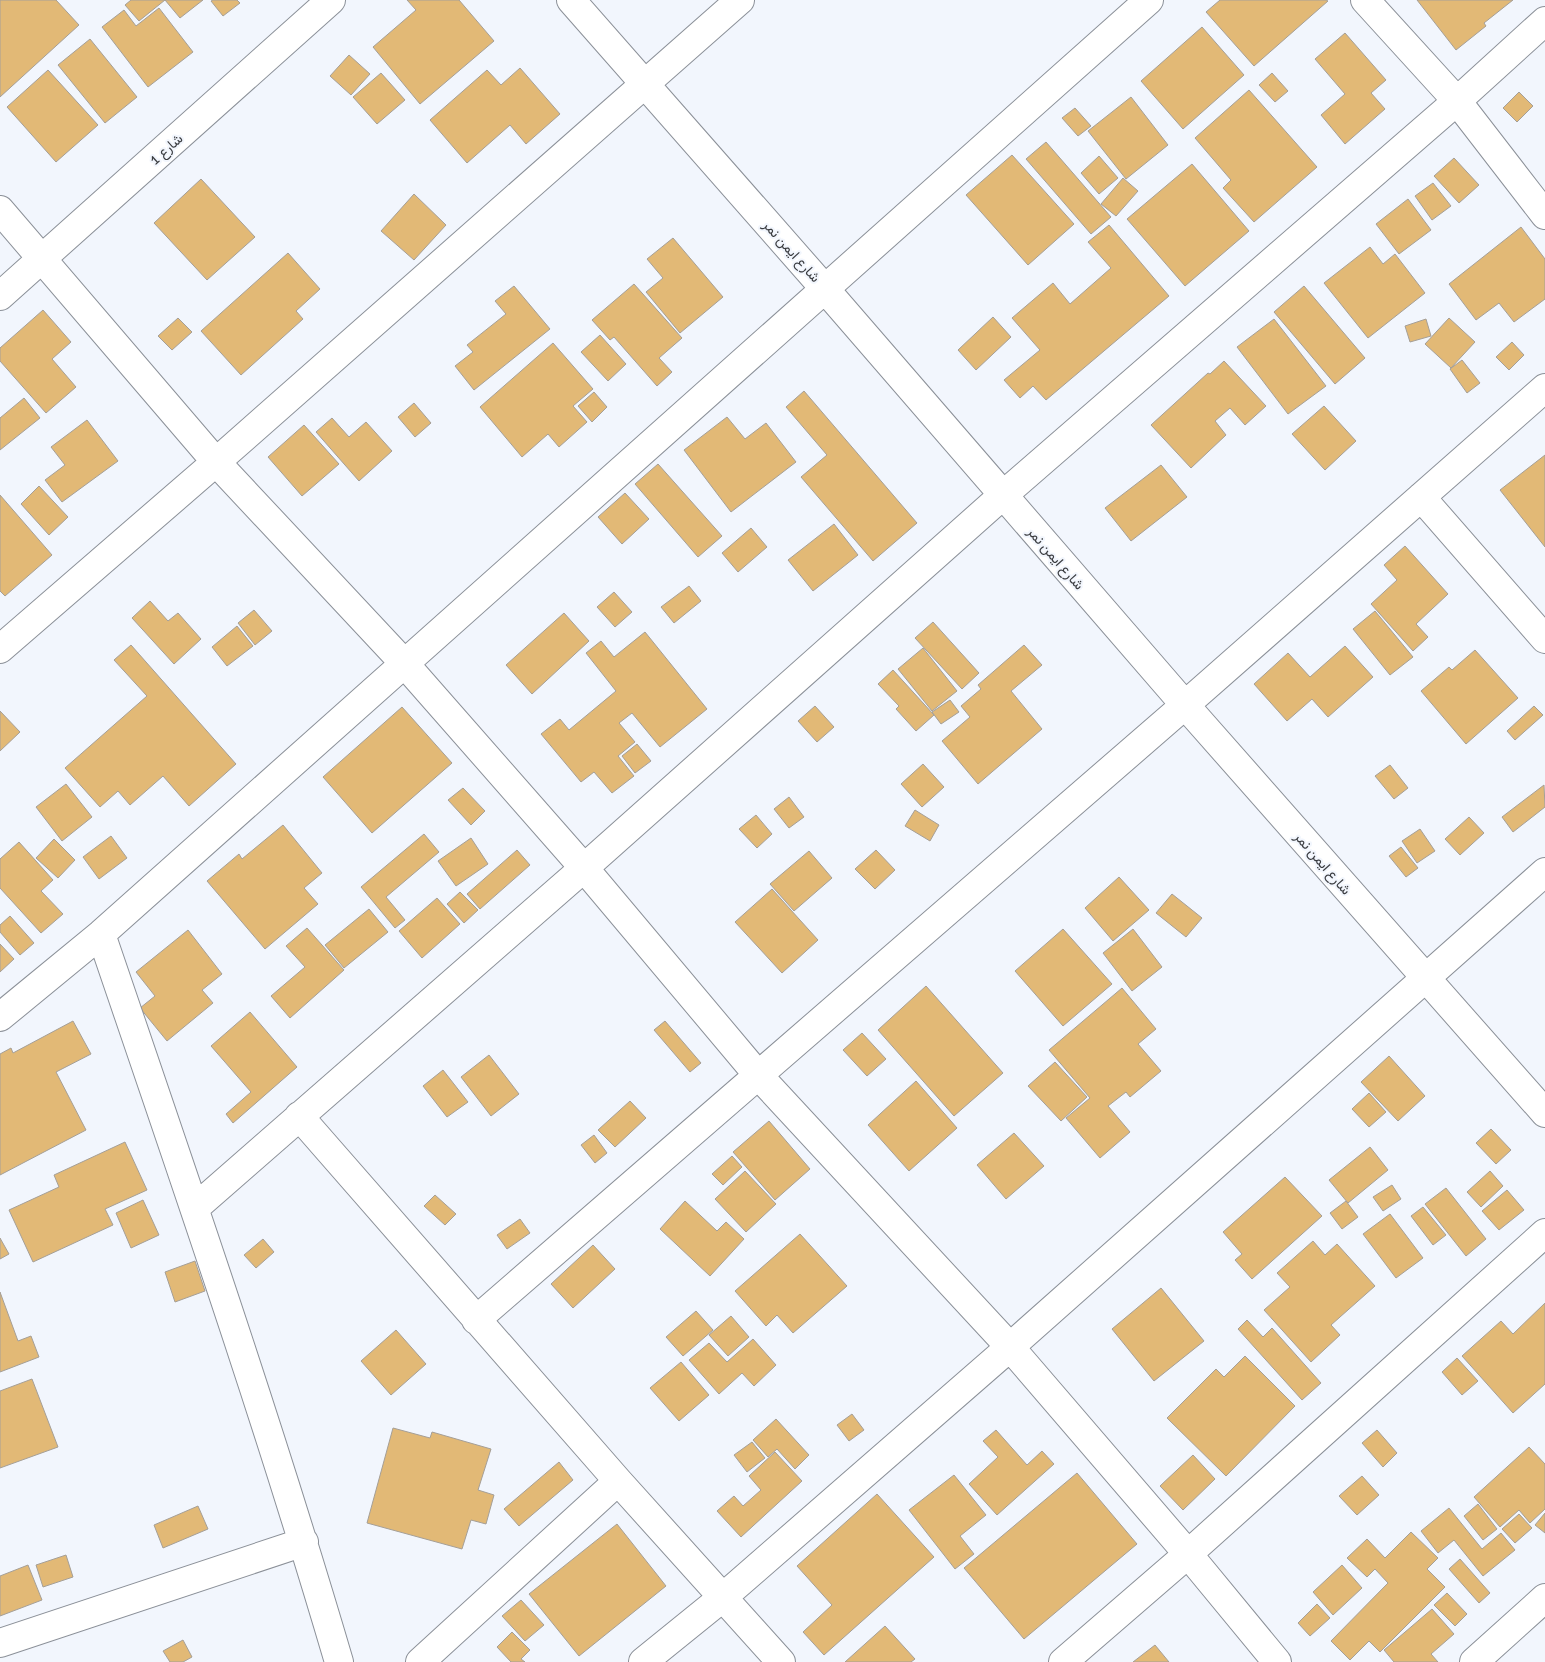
<svg xmlns="http://www.w3.org/2000/svg" width="1545" height="1662" font-family="Signika,Vazirmatn,sans-serif">
  <style>
    .building { fill: #e2b976; stroke: #a59f97 }
    .lines { fill: none; stroke-linecap: round; stroke-linejoin: round }
    .minor-casing { stroke: #8b9098; stroke-width: 30 }
    .minor { stroke: #fff; stroke-width: 28 }
    .labels { text-anchor: middle; stroke-width: 4; stroke-linejoin: round; paint-order: stroke }
    .street-label { font-size: 14px; fill: #3a3c40; stroke: #f2f6fd }
  </style>
  <rect width="100%" height="100%" fill="#f2f6fd"/>
  <path class="building" d="M 0,0 L 56,0 L 79,25 L 0,97 Z
    M 131,0 L 203,0 L 180,18 L 165,0 L 139,21 L 125,5 Z
    M 213,0 L 237,0 L 240,3 L 223,16 L 211,1 Z
    M 407,0 L 459,0 L 494,41 L 420,104 L 373,47 L 416,10 Z
    M 1220,0 L 1326,0 L 1328,1 L 1254,66 L 1206,12 Z
    M 1417,0 L 1513,0 L 1484,23 L 1486,26 L 1456,50 Z
    M 159,8 L 193,52 L 148,87 L 102,27 L 124,10 L 136,26 Z
    M 1202,27 L 1244,75 L 1183,129 L 1141,81 Z
    M 1345,33 L 1386,80 L 1371,93 L 1385,109 L 1345,144 L 1321,115 L 1345,94 L 1315,59 Z
    M 90,39 L 137,97 L 105,123 L 58,65 Z
    M 349,55 L 370,74 L 351,95 L 330,76 Z
    M 520,68 L 560,114 L 526,144 L 510,125 L 467,163 L 430,120 L 487,70 L 501,85 Z
    M 48,70 L 98,125 L 56,162 L 7,107 Z
    M 381,73 L 405,100 L 377,124 L 353,97 Z
    M 1272,73 L 1288,91 L 1275,102 L 1259,85 Z
    M 1249,90 L 1317,167 L 1254,222 L 1223,188 L 1231,180 L 1195,138 Z
    M 1519,92 L 1533,106 L 1517,122 L 1503,108 Z
    M 1131,97 L 1168,145 L 1126,179 L 1088,131 Z
    M 1075,108 L 1091,126 L 1078,136 L 1062,118 Z
    M 1046,142 L 1111,217 L 1091,234 L 1026,159 Z
    M 1012,155 L 1074,224 L 1028,265 L 966,195 Z
    M 1099,156 L 1118,178 L 1099,194 L 1081,173 Z
    M 1454,158 L 1479,185 L 1459,203 L 1434,176 Z
    M 1192,164 L 1249,231 L 1185,286 L 1127,219 Z
    M 1123,178 L 1138,191 L 1116,216 L 1101,204 Z
    M 201,179 L 255,237 L 207,280 L 154,223 Z
    M 1433,183 L 1451,206 L 1432,220 L 1415,196 Z
    M 414,194 L 446,225 L 414,260 L 381,231 Z
    M 1408,199 L 1431,230 L 1399,254 L 1376,224 Z
    M 1109,225 L 1169,296 L 1046,400 L 1033,386 L 1020,398 L 1004,380 L 1040,350 L 1012,318 L 1053,283 L 1070,304 L 1111,268 L 1088,242 Z
    M 1521,227 L 1545,259 L 1545,299 L 1514,322 L 1499,303 L 1476,320 L 1449,284 Z
    M 673,238 L 723,297 L 680,333 L 646,292 L 663,278 L 647,259 Z
    M 1370,247 L 1383,264 L 1395,254 L 1425,293 L 1368,338 L 1324,283 Z
    M 288,253 L 320,289 L 296,311 L 303,319 L 241,375 L 201,331 Z
    M 634,284 L 682,338 L 659,358 L 672,372 L 657,386 L 614,337 L 610,340 L 592,320 Z
    M 514,286 L 550,329 L 474,390 L 455,366 L 473,352 L 467,345 L 506,314 L 495,301 Z
    M 1304,286 L 1365,358 L 1335,384 L 1274,312 Z
    M 43,310 L 71,342 L 52,359 L 76,387 L 46,413 L 0,361 L 0,348 Z
    M 993,317 L 1011,337 L 976,370 L 958,350 Z
    M 178,318 L 192,332 L 172,350 L 158,336 Z
    M 1449,318 L 1475,342 L 1451,368 L 1425,344 Z
    M 1274,319 L 1326,386 L 1288,414 L 1237,347 Z
    M 1426,319 L 1431,336 L 1410,342 L 1405,326 Z
    M 600,335 L 626,364 L 608,381 L 581,352 Z
    M 1512,342 L 1524,355 L 1509,370 L 1496,357 Z
    M 553,343 L 593,389 L 573,406 L 587,422 L 559,447 L 548,434 L 522,457 L 480,407 Z
    M 1462,360 L 1480,383 L 1467,393 L 1450,369 Z
    M 1224,361 L 1266,406 L 1245,425 L 1230,408 L 1215,421 L 1226,435 L 1191,468 L 1151,425 L 1208,373 L 1210,374 Z
    M 804,391 L 917,523 L 873,561 L 801,477 L 827,455 L 786,407 Z
    M 594,392 L 607,407 L 592,422 L 578,406 Z
    M 24,398 L 40,418 L 0,450 L 0,418 Z
    M 414,403 L 431,423 L 415,437 L 398,417 Z
    M 1324,406 L 1356,441 L 1325,470 L 1292,434 Z
    M 727,417 L 745,439 L 766,423 L 796,462 L 731,512 L 684,450 Z
    M 332,418 L 349,437 L 366,422 L 392,451 L 359,481 L 316,432 Z
    M 87,420 L 118,461 L 62,502 L 45,480 L 65,465 L 51,447 Z
    M 304,425 L 339,464 L 302,496 L 268,457 Z
    M 1545,455 L 1545,547 L 1500,490 Z
    M 658,464 L 722,536 L 698,557 L 635,484 Z
    M 1161,465 L 1187,497 L 1131,541 L 1105,508 Z
    M 39,486 L 68,517 L 49,535 L 21,504 Z
    M 625,493 L 649,519 L 622,544 L 598,517 Z
    M 0,495 L 52,555 L 5,596 L 0,591 Z
    M 834,524 L 858,555 L 813,591 L 788,560 Z
    M 751,528 L 767,547 L 738,572 L 722,553 Z
    M 1405,546 L 1448,594 L 1416,624 L 1428,637 L 1413,651 L 1371,604 L 1397,580 L 1384,565 Z
    M 689,586 L 701,601 L 674,623 L 661,607 Z
    M 614,592 L 632,612 L 615,627 L 597,607 Z
    M 150,601 L 168,621 L 178,613 L 201,639 L 174,664 L 132,618 Z
    M 254,610 L 272,631 L 255,645 L 238,623 Z
    M 1375,611 L 1413,657 L 1390,675 L 1353,629 Z
    M 564,613 L 589,641 L 532,694 L 506,665 Z
    M 933,622 L 979,673 L 962,689 L 915,638 Z
    M 237,626 L 253,646 L 227,666 L 212,647 Z
    M 645,632 L 707,709 L 660,747 L 632,713 L 619,723 L 635,742 L 618,756 L 634,776 L 612,793 L 594,772 L 581,782 L 541,734 L 560,719 L 569,730 L 616,691 L 586,653 L 601,641 L 614,657 Z
    M 131,645 L 236,764 L 189,806 L 163,776 L 130,805 L 118,791 L 100,807 L 65,768 L 147,696 L 114,660 Z
    M 1024,645 L 1042,665 L 1011,691 L 1042,729 L 978,784 L 942,741 L 970,717 L 961,706 L 981,689 L 978,685 Z
    M 1345,646 L 1373,677 L 1328,717 L 1312,699 L 1287,721 L 1254,684 L 1288,653 L 1310,677 Z
    M 923,648 L 957,691 L 932,711 L 898,669 Z
    M 1475,650 L 1518,698 L 1466,744 L 1421,691 L 1449,667 L 1452,670 Z
    M 893,670 L 934,715 L 916,731 L 896,709 L 899,706 L 878,684 Z
    M 950,700 L 959,712 L 941,724 L 932,712 Z
    M 815,706 L 834,727 L 817,742 L 798,721 Z
    M 1534,706 L 1543,715 L 1515,740 L 1507,731 Z
    M 402,707 L 452,763 L 372,833 L 323,777 Z
    M 0,711 L 20,732 L 0,751 Z
    M 637,744 L 651,761 L 635,773 L 622,756 Z
    M 923,764 L 944,787 L 922,807 L 901,784 Z
    M 1390,765 L 1408,788 L 1394,799 L 1375,776 Z
    M 66,784 L 92,817 L 62,841 L 36,807 Z
    M 1544,785 L 1545,807 L 1513,832 L 1502,817 Z
    M 463,788 L 485,811 L 471,825 L 448,800 Z
    M 789,797 L 804,817 L 789,828 L 774,809 Z
    M 915,810 L 939,825 L 930,841 L 905,826 Z
    M 756,815 L 772,834 L 757,848 L 739,829 Z
    M 1469,817 L 1484,833 L 1460,855 L 1445,839 Z
    M 283,825 L 322,873 L 304,888 L 318,904 L 265,949 L 207,881 L 239,854 L 242,859 Z
    M 1420,829 L 1435,851 L 1417,863 L 1402,841 Z
    M 424,834 L 439,852 L 386,897 L 405,920 L 395,928 L 361,887 Z
    M 111,836 L 127,858 L 99,879 L 83,857 Z
    M 471,838 L 488,864 L 456,886 L 438,861 Z
    M 54,839 L 75,860 L 58,878 L 36,858 Z
    M 19,842 L 53,880 L 41,891 L 63,914 L 41,933 L 0,888 L 0,859 Z
    M 1401,847 L 1418,868 L 1406,877 L 1389,856 Z
    M 517,850 L 530,865 L 480,909 L 467,894 Z
    M 876,850 L 895,870 L 875,889 L 855,869 Z
    M 809,851 L 832,878 L 794,911 L 770,884 Z
    M 1119,877 L 1149,910 L 1113,941 L 1085,908 Z
    M 772,889 L 818,940 L 782,973 L 735,922 Z
    M 460,892 L 478,910 L 464,923 L 447,904 Z
    M 1172,894 L 1202,918 L 1186,937 L 1156,913 Z
    M 437,898 L 460,924 L 422,958 L 399,931 Z
    M 369,909 L 388,932 L 344,968 L 325,945 Z
    M 10,916 L 34,943 L 20,955 L 0,932 L 0,925 Z
    M 307,928 L 344,970 L 290,1018 L 271,996 L 305,967 L 286,946 Z
    M 1063,929 L 1112,984 L 1063,1026 L 1015,971 Z
    M 1133,929 L 1162,967 L 1132,991 L 1103,953 Z
    M 188,930 L 222,974 L 202,990 L 213,1003 L 167,1041 L 140,1008 L 155,996 L 136,972 Z
    M 0,944 L 14,959 L 0,972 Z
    M 926,986 L 1003,1073 L 954,1116 L 878,1030 Z
    M 1122,988 L 1156,1029 L 1138,1044 L 1161,1071 L 1130,1097 L 1126,1092 L 1108,1106 L 1130,1132 L 1100,1158 L 1066,1118 L 1090,1098 L 1049,1050 Z
    M 250,1012 L 297,1067 L 233,1123 L 226,1114 L 251,1092 L 211,1046 Z
    M 73,1021 L 91,1054 L 56,1072 L 86,1130 L 0,1175 L 0,1054 L 11,1048 L 13,1053 Z
    M 665,1021 L 701,1063 L 690,1072 L 654,1030 Z
    M 862,1033 L 886,1059 L 867,1076 L 843,1050 Z
    M 489,1055 L 519,1094 L 491,1116 L 461,1077 Z
    M 1389,1056 L 1425,1096 L 1398,1121 L 1361,1082 Z
    M 1055,1062 L 1087,1097 L 1061,1121 L 1028,1086 Z
    M 443,1070 L 468,1102 L 447,1117 L 423,1086 Z
    M 916,1081 L 957,1128 L 909,1171 L 868,1125 Z
    M 1369,1093 L 1386,1112 L 1369,1127 L 1352,1109 Z
    M 630,1101 L 646,1118 L 615,1147 L 598,1130 Z
    M 769,1121 L 810,1169 L 775,1200 L 733,1152 Z
    M 1491,1129 L 1511,1150 L 1496,1164 L 1476,1143 Z
    M 1014,1133 L 1044,1166 L 1006,1199 L 977,1165 Z
    M 594,1135 L 607,1153 L 595,1163 L 581,1145 Z
    M 125,1142 L 147,1190 L 105,1209 L 113,1225 L 33,1262 L 9,1210 L 59,1187 L 54,1175 Z
    M 1370,1147 L 1388,1170 L 1348,1203 L 1329,1180 Z
    M 732,1156 L 742,1167 L 723,1185 L 712,1174 Z
    M 745,1171 L 776,1204 L 746,1232 L 715,1199 Z
    M 1490,1171 L 1503,1186 L 1481,1207 L 1467,1192 Z
    M 1285,1177 L 1322,1216 L 1252,1279 L 1235,1260 L 1242,1254 L 1223,1232 Z
    M 1392,1185 L 1401,1199 L 1383,1211 L 1373,1197 Z
    M 1446,1188 L 1486,1239 L 1466,1256 L 1425,1204 Z
    M 1507,1190 L 1524,1210 L 1499,1230 L 1482,1211 Z
    M 435,1195 L 456,1214 L 445,1225 L 424,1206 Z
    M 143,1200 L 159,1235 L 131,1248 L 116,1213 Z
    M 685,1201 L 717,1231 L 726,1222 L 744,1239 L 710,1276 L 660,1229 Z
    M 1346,1201 L 1358,1217 L 1342,1229 L 1330,1213 Z
    M 1423,1207 L 1446,1235 L 1433,1245 L 1411,1216 Z
    M 1390,1214 L 1423,1258 L 1396,1278 L 1363,1234 Z
    M 520,1219 L 530,1233 L 507,1249 L 497,1235 Z
    M 800,1234 L 847,1286 L 793,1333 L 777,1315 L 766,1326 L 735,1291 Z
    M 0,1238 L 9,1254 L 0,1259 Z
    M 263,1239 L 274,1252 L 256,1268 L 244,1255 Z
    M 1313,1241 L 1325,1255 L 1337,1244 L 1375,1286 L 1331,1325 L 1340,1335 L 1311,1362 L 1264,1310 L 1290,1287 L 1277,1273 Z
    M 593,1245 L 615,1269 L 573,1308 L 551,1284 Z
    M 195,1261 L 205,1291 L 175,1302 L 165,1272 Z
    M 1161,1288 L 1204,1341 L 1154,1381 L 1112,1329 Z
    M 0,1292 L 18,1341 L 31,1336 L 39,1357 L 0,1372 Z
    M 1545,1303 L 1545,1384 L 1513,1413 L 1462,1356 L 1501,1321 L 1513,1334 Z
    M 696,1311 L 713,1330 L 683,1356 L 666,1337 Z
    M 731,1316 L 749,1337 L 728,1356 L 709,1335 Z
    M 1247,1320 L 1263,1337 L 1272,1328 L 1321,1383 L 1302,1400 L 1238,1329 Z
    M 396,1330 L 426,1364 L 391,1395 L 361,1361 Z
    M 753,1339 L 776,1365 L 754,1386 L 742,1373 L 719,1394 L 689,1360 L 709,1343 L 727,1362 Z
    M 1245,1356 L 1295,1406 L 1226,1476 L 1167,1418 L 1216,1369 L 1224,1377 Z
    M 1457,1358 L 1478,1381 L 1462,1395 L 1442,1372 Z
    M 681,1362 L 709,1395 L 679,1421 L 650,1388 Z
    M 32,1379 L 58,1447 L 0,1468 L 0,1391 Z
    M 852,1414 L 864,1430 L 849,1441 L 837,1425 Z
    M 776,1419 L 809,1455 L 795,1469 L 777,1449 L 768,1457 L 753,1440 Z
    M 393,1428 L 430,1438 L 432,1432 L 491,1449 L 478,1490 L 494,1495 L 486,1524 L 471,1520 L 462,1549 L 367,1523 Z
    M 996,1430 L 1027,1465 L 1042,1451 L 1054,1464 L 997,1515 L 969,1484 L 998,1457 L 983,1441 Z
    M 1377,1430 L 1397,1453 L 1383,1467 L 1362,1443 Z
    M 752,1442 L 765,1458 L 747,1472 L 734,1455 Z
    M 1529,1447 L 1545,1464 L 1545,1509 L 1530,1523 L 1519,1510 L 1500,1527 L 1474,1497 Z
    M 775,1452 L 802,1481 L 741,1537 L 717,1511 L 734,1496 L 743,1506 L 761,1490 L 749,1476 Z
    M 1193,1455 L 1215,1479 L 1183,1510 L 1160,1486 Z
    M 559,1462 L 573,1480 L 519,1526 L 504,1509 Z
    M 1077,1473 L 1137,1544 L 1024,1639 L 964,1568 Z
    M 954,1475 L 986,1515 L 960,1536 L 974,1554 L 955,1569 L 909,1510 Z
    M 1362,1476 L 1379,1495 L 1357,1515 L 1339,1496 Z
    M 877,1494 L 934,1557 L 824,1655 L 803,1632 L 832,1605 L 797,1566 Z
    M 1478,1504 L 1497,1529 L 1483,1540 L 1464,1516 Z
    M 198,1506 L 208,1529 L 163,1548 L 154,1525 Z
    M 1449,1508 L 1482,1549 L 1501,1533 L 1515,1550 L 1483,1576 L 1454,1540 L 1438,1553 L 1421,1531 Z
    M 1545,1513 L 1545,1533 L 1535,1525 Z
    M 1519,1514 L 1532,1528 L 1515,1543 L 1502,1529 Z
    M 617,1524 L 666,1586 L 579,1656 L 529,1594 Z
    M 1411,1532 L 1438,1558 L 1427,1569 L 1445,1587 L 1380,1652 L 1369,1641 L 1350,1660 L 1331,1641 L 1388,1583 L 1375,1569 L 1367,1577 L 1347,1558 L 1367,1539 L 1385,1558 Z
    M 66,1555 L 73,1577 L 43,1587 L 36,1565 Z
    M 1460,1559 L 1490,1593 L 1479,1603 L 1449,1569 Z
    M 28,1565 L 42,1600 L 0,1616 L 0,1576 Z
    M 1342,1565 L 1362,1588 L 1333,1615 L 1313,1592 Z
    M 1447,1593 L 1467,1614 L 1455,1626 L 1434,1605 Z
    M 521,1600 L 544,1625 L 525,1641 L 502,1616 Z
    M 1317,1604 L 1330,1618 L 1310,1636 L 1298,1623 Z
    M 1432,1609 L 1454,1634 L 1431,1654 L 1438,1662 L 1394,1662 L 1384,1650 Z
    M 885,1626 L 915,1659 L 911,1662 L 845,1662 Z
    M 512,1632 L 530,1650 L 521,1659 L 525,1662 L 511,1662 L 497,1647 Z
    M 183,1640 L 192,1657 L 183,1662 L 170,1662 L 163,1651 Z
    M 1155,1645 L 1169,1662 L 1133,1662 Z"/>
  <g class="lines">
    <defs>
      <path id="minor" d="M 571,0 L 825,289 L 1185,705 L 1545,1113
        M 1365,0 L 1457,101 L 1545,215
        M 0,210 L 216,462 L 404,663 L 584,868 L 758,1075 L 1010,1347 L 1188,1554 L 1277,1662
        M 0,296 L 331,0
        M 1421,497 L 1545,639
        M 0,649 L 216,462 L 740,0
        M 101,934 C 183,1175 267,1417 339,1662
        M 0,1017 L 101,934 L 1149,0
        M 299,1116 L 618,1481 L 781,1662
        M 195,1208 L 584,868 L 1002,496 L 1457,101 L 1545,21
        M 476,1320 L 1185,705 L 1545,388
        M 0,1643 L 304,1542
        M 420,1662 L 618,1481
        M 643,1662 L 722,1598 L 1010,1347 L 1545,872
        M 1063,1662 L 1188,1554 L 1545,1233
        M 1474,1662 L 1545,1598"/>
    </defs>
    <use href="#minor" class="minor-casing"/>
    <use href="#minor" class="minor"/>
  </g>
  <g class="labels">
    <g class="street-label">
      <text transform="translate(166 149) rotate(-42)" y="5">شارع 1</text>
      <text transform="translate(792 251) rotate(48)" y="5">شارع ايمن نمر</text>
      <text transform="translate(1056 558) rotate(49)" y="5">شارع ايمن نمر</text>
      <text transform="translate(1323 863) rotate(49)" y="5">شارع ايمن نمر</text>
    </g>
  </g>
</svg>
